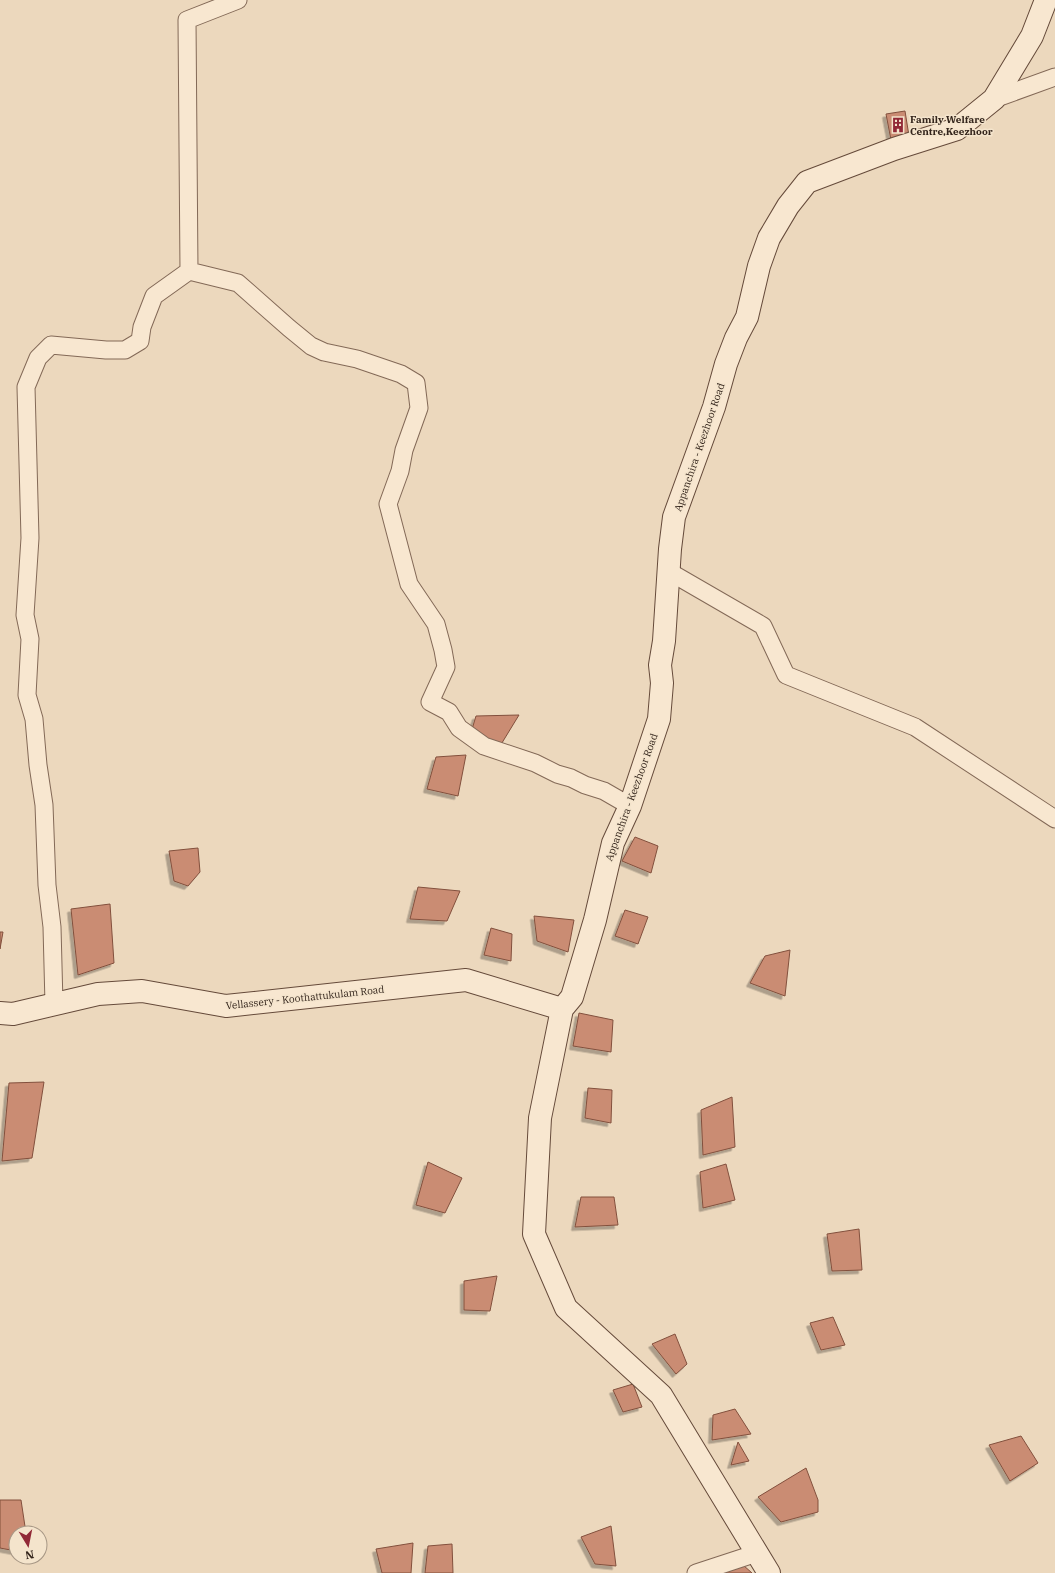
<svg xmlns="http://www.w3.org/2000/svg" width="1055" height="1573" font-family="'IBM Plex Serif',serif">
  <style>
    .building { fill: #ca8c73; stroke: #82503d; filter: url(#shadow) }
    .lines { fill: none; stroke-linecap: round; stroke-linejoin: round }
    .minor-casing { stroke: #836957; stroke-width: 19 }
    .secondary-casing { stroke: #654a3a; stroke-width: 24 }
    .minor { stroke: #f8e7d0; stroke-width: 17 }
    .secondary { stroke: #f8e7d0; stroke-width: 22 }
    .labels { text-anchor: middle; stroke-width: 3; stroke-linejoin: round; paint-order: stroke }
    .poi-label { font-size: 10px; font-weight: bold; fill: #33241b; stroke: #f4e4cc; text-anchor: start }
    .street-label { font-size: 10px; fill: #33241b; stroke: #f4e4cc }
  </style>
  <defs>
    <filter id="shadow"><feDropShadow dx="-3.5" dy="3.5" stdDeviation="0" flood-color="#0004"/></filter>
  </defs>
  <rect width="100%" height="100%" fill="#ecd8bd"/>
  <path class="building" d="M 905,111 L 909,136 L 891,140 L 886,114 Z
    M 519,715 L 497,751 L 470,736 L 476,716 Z
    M 466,755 L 458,796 L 427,789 L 436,757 Z
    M 635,837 L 658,846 L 651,873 L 622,861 Z
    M 198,848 L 200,872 L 188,886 L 174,881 L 169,851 Z
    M 418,887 L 460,891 L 447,921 L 410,919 Z
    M 110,904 L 114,963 L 78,975 L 71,909 Z
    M 625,910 L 648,917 L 638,944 L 615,936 Z
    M 534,916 L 574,920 L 568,952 L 537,941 Z
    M 491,928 L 512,934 L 511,961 L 484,955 Z
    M 0,932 L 3,932 L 0,949 Z
    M 790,950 L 785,996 L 750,983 L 765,956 Z
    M 579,1013 L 613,1020 L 611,1052 L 573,1046 Z
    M 44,1082 L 32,1158 L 2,1161 L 9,1083 Z
    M 588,1088 L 612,1090 L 611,1123 L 585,1118 Z
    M 732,1097 L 735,1147 L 703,1155 L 701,1110 Z
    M 428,1162 L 462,1178 L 445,1213 L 416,1205 Z
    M 726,1164 L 735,1200 L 703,1208 L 700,1172 Z
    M 581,1197 L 614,1197 L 618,1225 L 575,1227 Z
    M 859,1229 L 862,1270 L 832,1271 L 827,1234 Z
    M 497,1276 L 490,1311 L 464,1310 L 464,1281 Z
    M 833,1317 L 845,1345 L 821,1350 L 810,1323 Z
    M 675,1334 L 687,1364 L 676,1374 L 652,1344 Z
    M 633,1384 L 642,1407 L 623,1412 L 613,1390 Z
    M 735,1409 L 751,1434 L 712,1440 L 713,1415 Z
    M 1021,1436 L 1038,1463 L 1010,1481 L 989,1445 Z
    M 738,1442 L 749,1461 L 731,1465 Z
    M 806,1468 L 818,1500 L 818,1512 L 781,1522 L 758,1497 Z
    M 0,1500 L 21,1500 L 26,1533 L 16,1533 L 16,1551 L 0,1548 Z
    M 611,1526 L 616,1566 L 595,1564 L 581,1537 Z
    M 413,1543 L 411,1573 L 382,1573 L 376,1549 Z
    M 452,1544 L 453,1573 L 425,1573 L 428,1546 Z
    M 743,1565 L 752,1573 L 726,1573 L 726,1568 Z"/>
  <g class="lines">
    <defs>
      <path id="minor" d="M 994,99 L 1055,77
        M 189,271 L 187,20 L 238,0
        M 668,571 L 763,626 L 786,675 L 915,727 L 1055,819
        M 54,1004 L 52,927 L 47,885 L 44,805 L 38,765 L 34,719 L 27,695 L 30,639 L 25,615 L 30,538 L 26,387 L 38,358 L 51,345 L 106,350 L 125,350 L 140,341 L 142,327 L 154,296 L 189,271 L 238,283 L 289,328 L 311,346 L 324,352 L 357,359 L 401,374 L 416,383 L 419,408 L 404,450 L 400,471 L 388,504 L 409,584 L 436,624 L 443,650 L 446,667 L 430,702 L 449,712 L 459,728 L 484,746 L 535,763 L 557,774 L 571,778 L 585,785 L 604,791 L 630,806
        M 696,1573 L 757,1553"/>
      <path id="secondary" d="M 0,1013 L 13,1014 L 98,994 L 142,991 L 226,1006 L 466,980 L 562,1009
        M 769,1573 L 661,1395 L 566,1308 L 534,1234 L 540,1118 L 562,1009 L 572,997 L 595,920 L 613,843 L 630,806 L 659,719 L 662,683 L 660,665 L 664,641 L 670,549 L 674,517 L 714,407 L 726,364 L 736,338 L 747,317 L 759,266 L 769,238 L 788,206 L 807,182 L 894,149 L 957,129 L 994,99 L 1032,36 L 1046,0"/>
    </defs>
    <use href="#minor" class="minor-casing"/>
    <use href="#secondary" class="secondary-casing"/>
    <use href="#minor" class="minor"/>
    <use href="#secondary" class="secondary"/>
  </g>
  <defs>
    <symbol id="building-bare" viewBox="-9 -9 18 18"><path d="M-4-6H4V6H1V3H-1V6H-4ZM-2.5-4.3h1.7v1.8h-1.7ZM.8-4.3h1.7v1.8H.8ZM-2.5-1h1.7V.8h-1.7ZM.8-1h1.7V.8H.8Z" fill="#912836" stroke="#f4e4cc" stroke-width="2.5" paint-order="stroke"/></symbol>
  </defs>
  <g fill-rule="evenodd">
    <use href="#building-bare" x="887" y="114" width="22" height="22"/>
  </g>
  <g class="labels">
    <g class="poi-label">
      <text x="910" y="123">Family Welfare<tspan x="910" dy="12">Centre,Keezhoor</tspan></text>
    </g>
    <g class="street-label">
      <text transform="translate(699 447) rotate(-71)" y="4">Appanchira - Keezhoor Road</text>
      <text transform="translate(631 797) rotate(-70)" y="4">Appanchira - Keezhoor Road</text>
      <text transform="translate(305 997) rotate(-6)" y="4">Vellassery - Koothattukulam Road</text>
    </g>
  </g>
  <g transform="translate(28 1545) rotate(170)"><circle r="19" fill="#f4e4cc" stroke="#a79785"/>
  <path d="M0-3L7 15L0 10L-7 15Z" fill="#912836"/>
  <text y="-6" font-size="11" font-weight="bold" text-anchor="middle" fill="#33241b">N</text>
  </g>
</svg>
